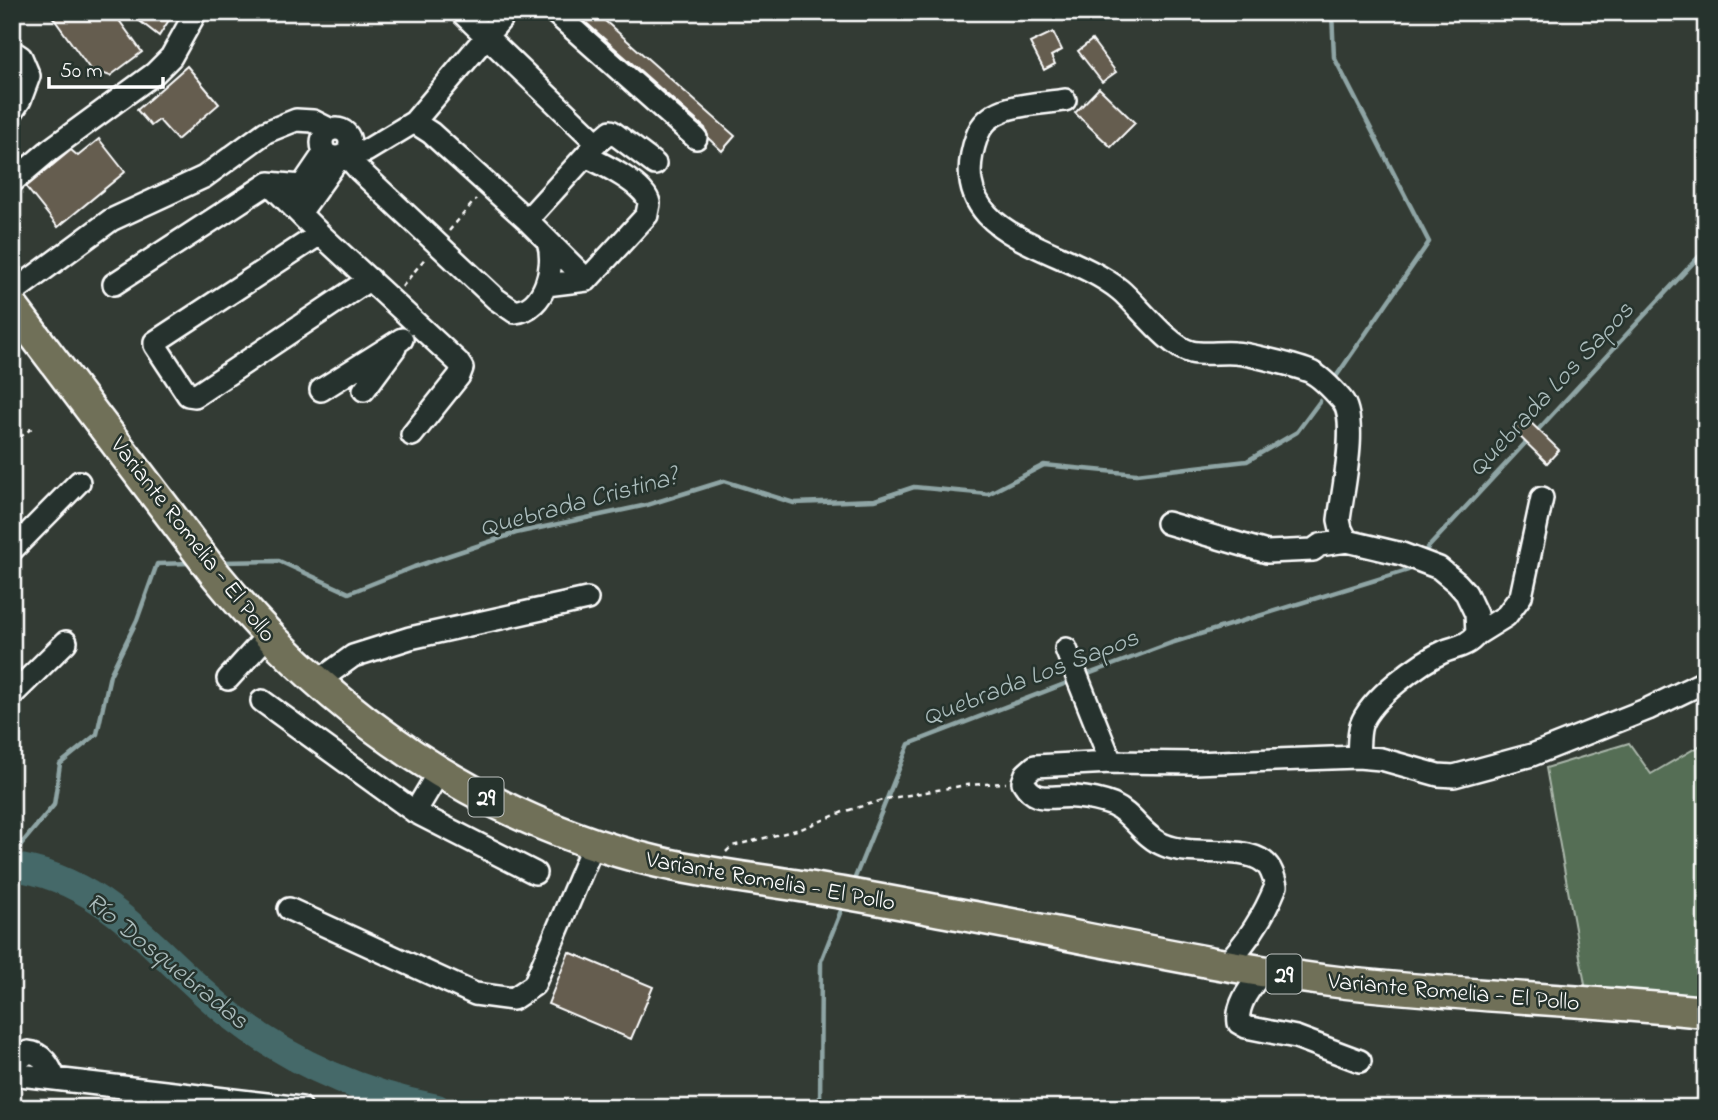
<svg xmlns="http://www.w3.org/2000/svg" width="1718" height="1120" font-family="'Indie Flower',sans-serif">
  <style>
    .green { fill: #546e55; stroke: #aab6aa; stroke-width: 2 }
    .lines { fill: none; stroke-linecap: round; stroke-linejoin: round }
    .stream { stroke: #8fa5a5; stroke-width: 4.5 }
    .river { stroke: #446969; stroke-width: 28 }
    .building { fill: #655d4f; stroke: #fff; stroke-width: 2 }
    .minor-casing { stroke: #fff; stroke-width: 26 }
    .highway-casing { stroke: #fff; stroke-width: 35 }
    .path { stroke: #fff; stroke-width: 2.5; stroke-dasharray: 5 5; stroke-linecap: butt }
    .minor { stroke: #26332d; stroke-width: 21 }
    .highway { stroke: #706f59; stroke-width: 30 }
    .labels { text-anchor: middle; stroke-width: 5; stroke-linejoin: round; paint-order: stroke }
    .shield { fill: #26332d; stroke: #bec2c0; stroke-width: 2 }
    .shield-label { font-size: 23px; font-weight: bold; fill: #fff }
    .street-label { font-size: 24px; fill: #fff; stroke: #26332d }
    .water-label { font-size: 26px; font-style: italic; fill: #abbcbc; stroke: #26332d }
  </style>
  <rect width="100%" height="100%" fill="#333b34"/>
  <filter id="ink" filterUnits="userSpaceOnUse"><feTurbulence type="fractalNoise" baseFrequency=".0143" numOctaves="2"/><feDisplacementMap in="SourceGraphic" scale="14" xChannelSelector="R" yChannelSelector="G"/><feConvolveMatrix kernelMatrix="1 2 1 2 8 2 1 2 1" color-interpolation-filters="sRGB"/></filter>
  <g filter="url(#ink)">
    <path class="green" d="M 1706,742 L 1706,999 L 1586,990 L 1546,768 L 1629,743 L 1651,774 Z"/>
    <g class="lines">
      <path class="stream" d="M 1332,12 L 1334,57 L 1429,242 L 1333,381
        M 1535,433 L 1706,249
        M 1423,553 L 1529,439
        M 221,562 L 279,561 L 349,593 L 414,567 L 516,533 L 647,505 L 724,481 L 794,503 L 875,500 L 914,487 L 988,494 L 1044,465 L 1136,474 L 1247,461 L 1297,432 L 1320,401
        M 1083,676 L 1171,643 L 1408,570
        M 12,855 L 54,805 L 60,764 L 97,734 L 110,675 L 137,620 L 157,564 L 191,563
        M 852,885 L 909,744 L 1072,681
        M 392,1097 L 392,1108
        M 820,1108 L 821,961 L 844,903"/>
      <path class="river" d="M 12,867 C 107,878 159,959 229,1014 C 290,1062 361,1093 437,1108"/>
    </g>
    <path class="building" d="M 49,12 L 113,12 L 142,52 L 110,76 L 90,69 Z
      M 128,12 L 164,12 L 169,20 L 159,36 Z
      M 574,12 L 595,12 L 735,136 L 722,151 L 709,139 L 705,128 Z
      M 1053,32 L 1062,50 L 1051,56 L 1055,64 L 1044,70 L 1030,43 Z
      M 1092,40 L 1116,72 L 1102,82 L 1078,51 Z
      M 187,66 L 219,104 L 177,140 L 159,120 L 151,126 L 137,110 Z
      M 1099,88 L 1135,123 L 1111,147 L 1075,113 Z
      M 99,139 L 125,172 L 58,227 L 26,187 L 71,150 L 78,156 Z
      M 1524,416 L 1559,450 L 1547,463 L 1512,429 Z
      M 569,952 L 653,987 L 631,1039 L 548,1004 Z"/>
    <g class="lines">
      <defs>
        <path id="minor" d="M 461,12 L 597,143 L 527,220
          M 554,12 L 696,138
          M 12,51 L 21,57 L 29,76 L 20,100 L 12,112
          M 1065,100 C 1035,105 989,102 977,136 C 940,240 1062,243 1120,290 C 1138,305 1169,347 1191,352 C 1204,355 1220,352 1234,353 C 1246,353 1300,367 1311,372 C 1321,377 1335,392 1342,400 C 1359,420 1342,494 1339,520 L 1341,529 L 1347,541
          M 414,122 L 431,133 L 527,220 L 587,280
          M322 143a14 14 0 1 1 28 0a14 14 0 1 1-28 0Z
          M 597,143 L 611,131 L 655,164
          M 349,150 L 356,153 L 366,151 L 414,122 L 507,12
          M 345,154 L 359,170 L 496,299 L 515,312 C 545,309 556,266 548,242
          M 12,182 L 51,149 L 155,73 L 171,57 L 196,12
          M 269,183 L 320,234 L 458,362 L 462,368 L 459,376 L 412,435
          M 295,196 L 325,152
          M 300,213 L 340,157
          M 320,234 L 155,342 L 155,345 L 188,395 L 195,396 L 370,279
          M 114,284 L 269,183 L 301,186
          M 546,285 L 587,280 L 647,215 C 647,212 649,206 649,203 C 646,185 601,163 585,156
          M 12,293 L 111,220 L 204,177 L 266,132 L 296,120 L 313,121 L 331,130
          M 321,390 L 402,339
          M 364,390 L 395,348
          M 1167,523 L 1267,552 L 1313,550 L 1320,545 L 1347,541 L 1402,554 L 1439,568 L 1457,583 L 1466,593 L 1476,614 L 1477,634 C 1467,646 1459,646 1445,651 C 1420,662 1370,699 1361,725 C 1358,735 1359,747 1358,757
          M 12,550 L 79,482
          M 1477,634 L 1506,616 L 1521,596 L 1542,498
          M 1066,649 L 1111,762
          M 228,679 L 268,635
          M 317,682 L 353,656 L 410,638 L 587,599
          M 12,695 L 66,642
          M 262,701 L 415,812 L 535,873
          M 415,812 L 439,772
          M 289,909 L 475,994 L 513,999 L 534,985 L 594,843
          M 1226,964 C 1248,941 1264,916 1276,886 C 1274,878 1272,868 1264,862 C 1241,845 1192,857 1164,845 C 1143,837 1133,814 1113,805 C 1102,801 1088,798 1076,797 C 1053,794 1037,806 1023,782 L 1026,774 L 1035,766 L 1111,762 L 1194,763 L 1358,757 L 1381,759 L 1438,775 L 1454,776 L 1532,755 L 1648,709 L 1706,681
          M 1263,971 C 1252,986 1236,1003 1239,1023 L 1246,1027 L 1296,1037 L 1360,1061
          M 12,1070 L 18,1060 L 28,1052 C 43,1053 50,1067 55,1079
          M 12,1074 L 301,1108"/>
        <path id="highway" d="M 12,306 L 215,574 C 329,714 481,820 658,862 C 713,875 769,880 824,890 C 874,898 924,908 974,917 C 1095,939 1216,967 1338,982 C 1460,996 1583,1000 1706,1012"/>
      </defs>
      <use href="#minor" class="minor-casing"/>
      <use href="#highway" class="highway-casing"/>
      <path class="path" d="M 449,231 L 476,199
        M 402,287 L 426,257
        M 12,444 L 33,427
        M 726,852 L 732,846 L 801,829 L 843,812 L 886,799 L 966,785 L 1006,783"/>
      <use href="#minor" class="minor"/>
      <use href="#highway" class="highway"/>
    </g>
  </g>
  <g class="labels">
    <g class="shield">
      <rect x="468.5" y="777.5" width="35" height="39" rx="5"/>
      <rect x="1266.5" y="954.5" width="35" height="39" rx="5"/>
    </g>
    <g class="shield-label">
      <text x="486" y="805">29</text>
      <text x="1284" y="982">29</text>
    </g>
    <g class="street-label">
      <text transform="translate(194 539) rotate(52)" y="8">Variante Romelia - El Pollo</text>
      <text transform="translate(771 880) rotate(10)" y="8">Variante Romelia - El Pollo</text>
      <text transform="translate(1454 991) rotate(5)" y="8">Variante Romelia - El Pollo</text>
    </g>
    <g class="water-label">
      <text transform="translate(1550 388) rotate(-47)" y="9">Quebrada Los Sapos</text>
      <text transform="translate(578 501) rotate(-15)" y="9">Quebrada Cristina?</text>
      <text transform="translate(1030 676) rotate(-21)" y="9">Quebrada Los Sapos</text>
      <text transform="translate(168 960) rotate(39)" y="9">Río Dosquebradas</text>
    </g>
  </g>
  <rect width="1718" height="1120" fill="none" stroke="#26332d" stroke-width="42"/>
  <rect x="21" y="21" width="1676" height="1078" fill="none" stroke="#fff" stroke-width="2.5" filter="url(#ink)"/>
  <path d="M49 77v10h114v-10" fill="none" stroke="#ffffff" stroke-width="3.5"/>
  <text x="60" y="77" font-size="21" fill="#ffffff" stroke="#26332d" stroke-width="5" paint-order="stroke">50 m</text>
</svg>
